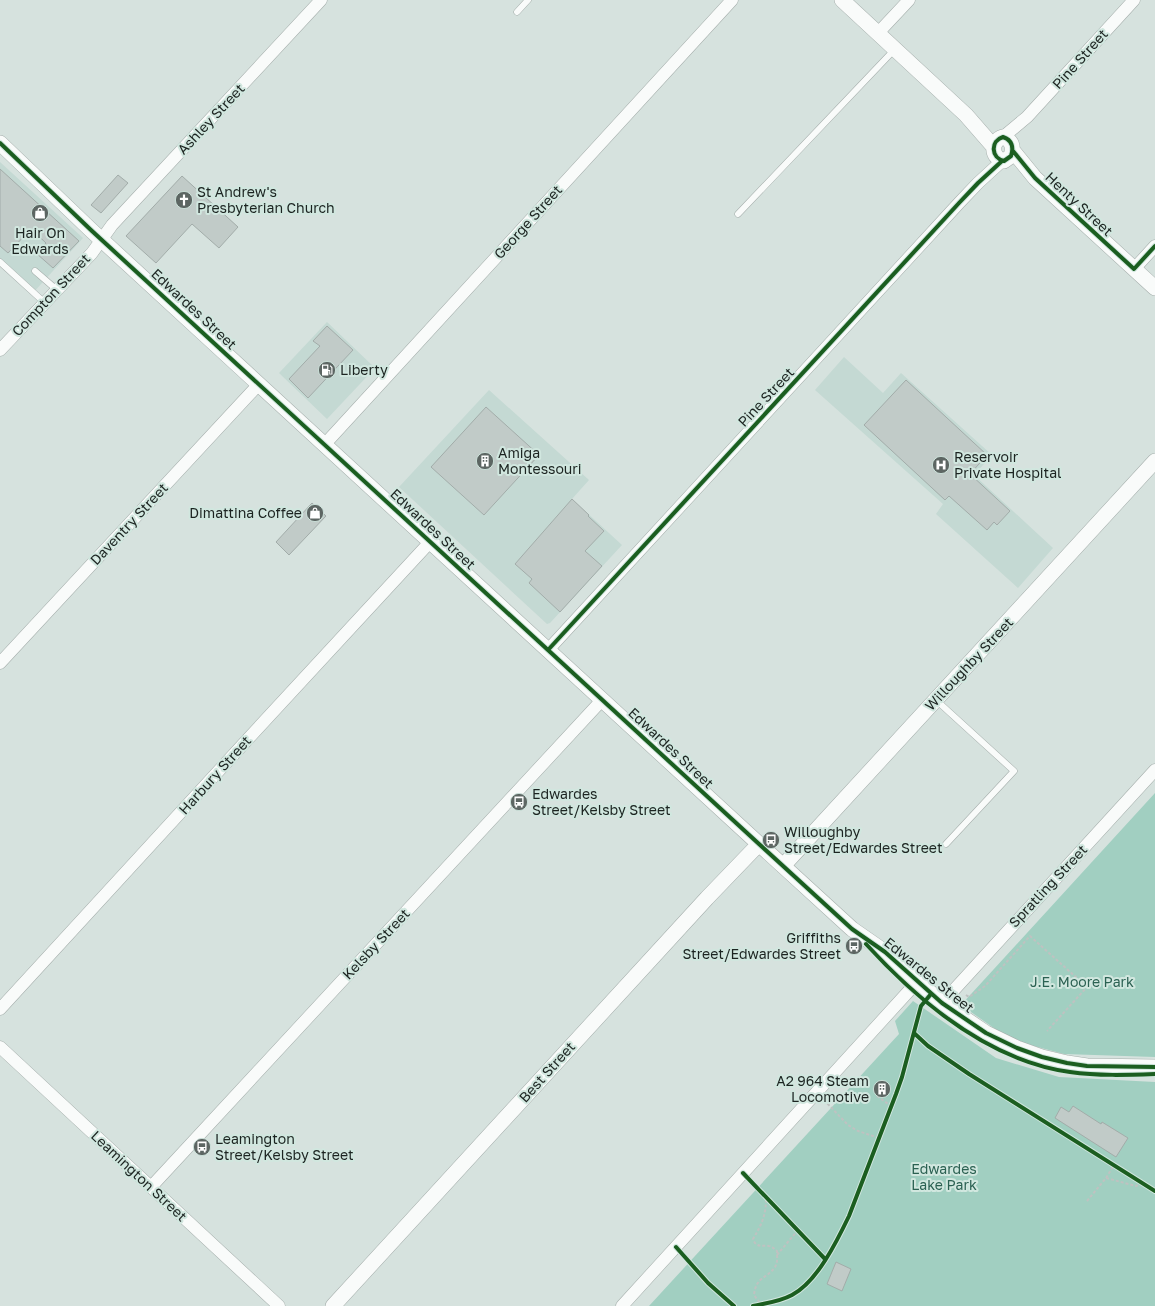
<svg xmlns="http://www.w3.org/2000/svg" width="1155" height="1306" font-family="'Golos Text',sans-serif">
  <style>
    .built { fill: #c4d9d3 }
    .green { fill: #a1cfc1 }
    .building { fill: #c1cbc8; stroke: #a2aca9 }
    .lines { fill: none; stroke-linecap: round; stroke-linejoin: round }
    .service-casing { stroke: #a5aeab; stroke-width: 7 }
    .minor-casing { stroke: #a5aeab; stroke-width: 13 }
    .tertiary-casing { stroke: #a5aeab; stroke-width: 16 }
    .path { stroke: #bfc2c1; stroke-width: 2; stroke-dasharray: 3 2; stroke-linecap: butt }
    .service { stroke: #f9fbfa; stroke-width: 6 }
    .minor { stroke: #f9fbfa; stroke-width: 12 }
    .tertiary { stroke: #f9fbfa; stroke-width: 15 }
    .cycleway-casing { stroke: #d1e7df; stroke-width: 6 }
    .cycleway { stroke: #1b5e20; stroke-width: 4 }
    .labels { text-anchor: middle; stroke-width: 4; stroke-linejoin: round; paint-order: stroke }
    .street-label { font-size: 14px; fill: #1c2421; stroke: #d1e7df }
    .poi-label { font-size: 14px; fill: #1c2421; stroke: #d1e7df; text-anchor: start }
    .park-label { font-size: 14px; fill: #2b6152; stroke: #d1e7df }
  </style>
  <rect width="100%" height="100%" fill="#d6e2de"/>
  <path class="built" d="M 0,162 L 83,238 L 32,294 L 0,265 Z
    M 327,322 L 375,368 L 327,419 L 279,373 Z
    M 844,357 L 883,393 L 901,373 L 992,455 L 974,475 L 1053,548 L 1018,588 L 936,514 L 943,504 L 815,390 Z
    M 489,390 L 589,480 L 572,499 L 622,545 L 550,623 L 547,624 L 399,487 Z"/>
  <path class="green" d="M 1155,793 L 1155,1057 L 1064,1054 L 1011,1040 L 961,1005 Z
    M 913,1001 L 996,1058 L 1059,1077 L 1155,1082 L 1155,1306 L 649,1306 L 899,1034 L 895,1021 Z"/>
  <path class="building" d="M 0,169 L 79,241 L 53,268 L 37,254 L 46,243 L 31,229 L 8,253 L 0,246 Z
    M 118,175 L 128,183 L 101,213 L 91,205 Z
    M 182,176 L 238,227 L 219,248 L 192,224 L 156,263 L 126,236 Z
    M 327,326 L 353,350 L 308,398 L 289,379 L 320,346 L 313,341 Z
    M 906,380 L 987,455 L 970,474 L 1010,511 L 997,525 L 994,522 L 987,530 L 949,496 L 945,500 L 864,425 Z
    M 486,407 L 539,455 L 484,515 L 431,467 Z
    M 572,499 L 589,515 L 588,516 L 604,531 L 585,551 L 602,566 L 560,612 L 529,583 L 532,579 L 515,564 Z
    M 312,503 L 326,516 L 289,555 L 276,542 Z
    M 1073,1106 L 1101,1124 L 1102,1122 L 1128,1138 L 1116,1157 L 1055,1118 L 1061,1107 L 1069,1112 Z
    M 836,1262 L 851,1269 L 842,1291 L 827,1284 Z"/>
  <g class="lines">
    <defs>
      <path id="service" d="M 517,12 L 528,0
        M 738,214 L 895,49
        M 0,262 L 45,303
        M 35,271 L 57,290
        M 936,700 L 1014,771 L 946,844"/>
      <path id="minor" d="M 878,33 L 909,0
        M 1003,137 L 1027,117 L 1134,0
        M 1134,269 L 1155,246
        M 0,350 L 92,253 L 112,225 L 321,0
        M 325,444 L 732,0
        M 548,650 L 959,203 L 978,183 L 1002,161
        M 0,663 L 259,384
        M 942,1003 L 1155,770
        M 0,1009 L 247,740 L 430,542
        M 0,1047 L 279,1306
        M 151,1187 L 602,700
        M 622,1306 L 917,982"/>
      <path id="tertiary" d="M 842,0 L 966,115 L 993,146
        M 1003,137 C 1012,140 1014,147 1011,156 L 1004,161 C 991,158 990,141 1003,137 Z
        M 0,143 L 92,231 L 759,844 L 852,929 L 885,952 L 942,1003 L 986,1033 L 1017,1048 L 1042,1057 L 1067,1063 L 1087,1066 L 1155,1067
        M 1013,151 L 1035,178 L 1155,288
        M 783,866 L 1155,461
        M 333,1306 L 707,898 L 759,844"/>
    </defs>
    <use href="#service" class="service-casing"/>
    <use href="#minor" class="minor-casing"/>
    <use href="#tertiary" class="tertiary-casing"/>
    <path class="path" d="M 966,995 L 969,997 L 985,986 L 1030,936 L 1087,987 L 1047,1031
      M 877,1096 L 891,1106
      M 824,1100 L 848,1125 L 858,1131 L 879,1138
      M 1106,1178 L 1114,1165
      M 1087,1201 L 1106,1178 L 1136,1186 L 1142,1183
      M 777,1255 L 798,1230
      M 764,1304 L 760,1303 L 754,1295 C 756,1276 767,1279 775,1267 C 778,1262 777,1257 777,1251 C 774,1249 772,1246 769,1246 C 761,1245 756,1248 753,1239 C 762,1224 766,1215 766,1198"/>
    <use href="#service" class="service"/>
    <use href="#minor" class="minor"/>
    <use href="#tertiary" class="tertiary"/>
    <defs>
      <path id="cycleway" d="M 1003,137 C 1012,140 1014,147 1011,156 L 1004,161 C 991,158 990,141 1003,137 Z
        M 0,143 L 92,231 L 759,844 L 852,929 L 885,952 L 942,1003 L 986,1033 L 1017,1048 L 1042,1057 L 1067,1063 L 1087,1066 L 1155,1067
        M 1013,151 L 1035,178 L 1134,269 L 1155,246
        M 548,650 L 959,203 L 978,183 L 1002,161
        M 866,944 C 919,1002 990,1061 1070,1072 C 1098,1076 1127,1075 1155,1074
        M 914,1033 L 928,1046 L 969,1074 L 1155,1191
        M 743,1173 L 825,1259
        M 676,1247 L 708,1283 L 734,1306
        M 753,1306 C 766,1303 779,1302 792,1295 C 817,1282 837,1241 849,1216 L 896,1094 L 902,1077 L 921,1006 L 931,994"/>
    </defs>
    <use href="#cycleway" class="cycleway-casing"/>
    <use href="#cycleway" class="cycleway"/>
  </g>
  <defs>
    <symbol id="church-disc" viewBox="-11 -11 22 22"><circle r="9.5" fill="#5d6663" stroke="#d1e7df"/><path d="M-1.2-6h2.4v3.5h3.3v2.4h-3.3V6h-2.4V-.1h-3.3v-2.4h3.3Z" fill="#fff"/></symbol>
    <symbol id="shop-disc" viewBox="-11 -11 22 22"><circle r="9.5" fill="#5d6663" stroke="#d1e7df"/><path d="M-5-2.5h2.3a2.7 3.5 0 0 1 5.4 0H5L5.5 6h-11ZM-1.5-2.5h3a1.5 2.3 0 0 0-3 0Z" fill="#fff"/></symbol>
    <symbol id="fuel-disc" viewBox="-11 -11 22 22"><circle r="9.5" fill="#5d6663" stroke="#d1e7df"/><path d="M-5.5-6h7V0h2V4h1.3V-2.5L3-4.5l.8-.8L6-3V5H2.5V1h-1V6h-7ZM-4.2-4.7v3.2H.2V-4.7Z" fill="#fff"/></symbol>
    <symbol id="building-disc" viewBox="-11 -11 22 22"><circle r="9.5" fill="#5d6663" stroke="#d1e7df"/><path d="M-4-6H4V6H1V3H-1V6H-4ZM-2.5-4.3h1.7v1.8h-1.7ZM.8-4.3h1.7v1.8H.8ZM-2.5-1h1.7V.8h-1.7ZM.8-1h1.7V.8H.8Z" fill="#fff"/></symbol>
    <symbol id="hospital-disc" viewBox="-11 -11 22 22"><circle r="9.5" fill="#5d6663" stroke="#d1e7df"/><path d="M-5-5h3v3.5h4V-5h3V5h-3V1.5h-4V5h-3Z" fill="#fff"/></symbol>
    <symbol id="bus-disc" viewBox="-11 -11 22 22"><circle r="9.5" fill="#5d6663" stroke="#d1e7df"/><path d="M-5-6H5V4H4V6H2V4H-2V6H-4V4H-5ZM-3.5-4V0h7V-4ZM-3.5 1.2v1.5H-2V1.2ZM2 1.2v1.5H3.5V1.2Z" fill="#fff"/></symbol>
  </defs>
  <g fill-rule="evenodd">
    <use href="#church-disc" x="174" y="190" width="20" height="20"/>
    <use href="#shop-disc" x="30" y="203" width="20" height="20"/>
    <use href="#fuel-disc" x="317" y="360" width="20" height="20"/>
    <use href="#building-disc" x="475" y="451" width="20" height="20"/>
    <use href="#hospital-disc" x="931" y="455" width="20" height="20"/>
    <use href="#shop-disc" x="305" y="503" width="20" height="20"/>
    <use href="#bus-disc" x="509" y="792" width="20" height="20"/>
    <use href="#bus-disc" x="761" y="830" width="20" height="20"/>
    <use href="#bus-disc" x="844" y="936" width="20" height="20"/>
    <use href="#building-disc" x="872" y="1079" width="20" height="20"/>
    <use href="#bus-disc" x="192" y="1137" width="20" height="20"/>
  </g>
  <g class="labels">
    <g class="street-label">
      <text transform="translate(1080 59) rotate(-48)" y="5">Pine Street</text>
      <text transform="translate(211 119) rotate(-47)" y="5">Ashley Street</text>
      <text transform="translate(1079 204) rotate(43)" y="5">Henty Street</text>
      <text transform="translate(528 222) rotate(-48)" y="5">George Street</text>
      <text transform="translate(51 295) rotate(-47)" y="5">Compton Street</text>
      <text transform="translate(194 309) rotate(43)" y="5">Edwardes Street</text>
      <text transform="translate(766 397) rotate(-47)" y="5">Pine Street</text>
      <text transform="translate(129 524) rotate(-47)" y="5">Daventry Street</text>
      <text transform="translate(433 529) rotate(43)" y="5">Edwardes Street</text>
      <text transform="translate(969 664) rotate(-47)" y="5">Willoughby Street</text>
      <text transform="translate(671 748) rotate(43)" y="5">Edwardes Street</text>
      <text transform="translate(215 775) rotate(-48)" y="5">Harbury Street</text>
      <text transform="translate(1048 886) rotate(-47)" y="5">Spratling Street</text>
      <text transform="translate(376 944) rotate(-47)" y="5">Kelsby Street</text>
      <text transform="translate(929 975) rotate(39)" y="5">Edwardes Street</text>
      <text transform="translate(547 1072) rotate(-48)" y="5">Best Street</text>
      <text transform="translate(139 1176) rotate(43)" y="5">Leamington Street</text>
    </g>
    <g class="poi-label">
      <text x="197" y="197">St Andrew's<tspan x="197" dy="16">Presbyterian Church</tspan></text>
      <text x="40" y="238" text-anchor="middle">Hair On<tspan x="40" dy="16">Edwards</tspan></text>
      <text x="340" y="375">Liberty</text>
      <text x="498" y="458">Amiga<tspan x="498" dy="16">Montessouri</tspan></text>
      <text x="954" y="462">Reservoir<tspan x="954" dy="16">Private Hospital</tspan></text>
      <text x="302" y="518" text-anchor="end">Dimattina Coffee</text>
      <text x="532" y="799">Edwardes<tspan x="532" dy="16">Street/Kelsby Street</tspan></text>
      <text x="784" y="837">Willoughby<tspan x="784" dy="16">Street/Edwardes Street</tspan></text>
      <text x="841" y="943" text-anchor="end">Griffiths<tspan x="841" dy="16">Street/Edwardes Street</tspan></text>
      <text x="869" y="1086" text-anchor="end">A2 964 Steam<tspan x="869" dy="16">Locomotive</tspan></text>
      <text x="215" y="1144">Leamington<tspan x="215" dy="16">Street/Kelsby Street</tspan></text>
    </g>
    <g class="park-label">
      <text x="1082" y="987">J.E. Moore Park</text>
      <text x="944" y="1174">Edwardes<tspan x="944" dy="16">Lake Park</tspan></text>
    </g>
  </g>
</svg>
